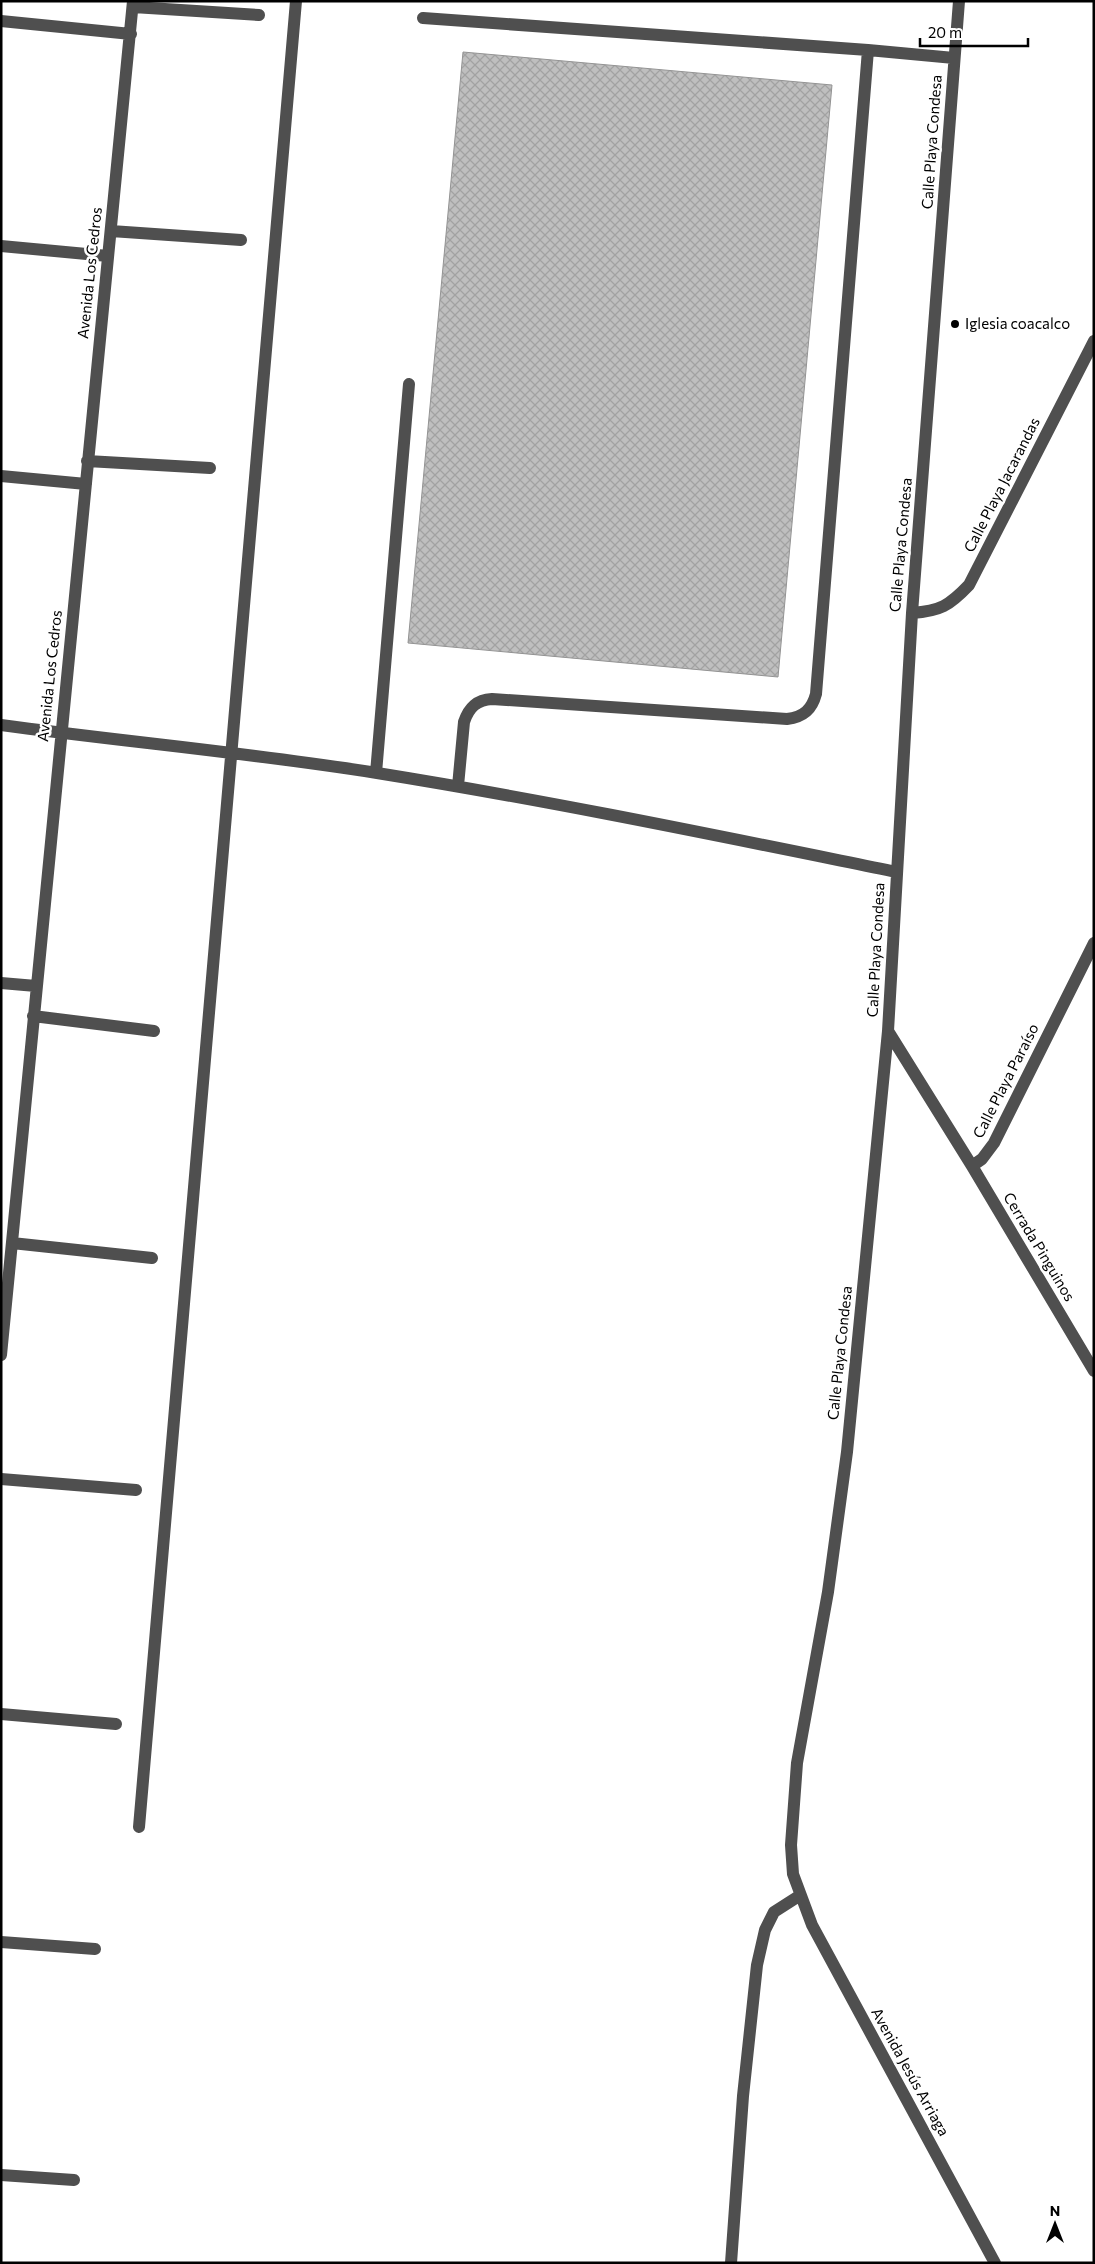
<svg xmlns="http://www.w3.org/2000/svg" width="1095" height="2264" font-family="Commissioner,sans-serif">
  <style>
    .building { fill: url(#building-cross-hatch); stroke: #939393 }
    .lines { fill: none; stroke-linecap: round; stroke-linejoin: round }
    .minor { stroke: #4f4f4f; stroke-width: 12 }
    .poi-dot { fill: #000; stroke: #fff; stroke-width: 2 }
    .labels { text-anchor: middle; stroke-width: 5; stroke-linejoin: round; paint-order: stroke }
    .street-label { font-size: 15px; fill: #000; stroke: #fff }
    .poi-label { font-size: 15px; fill: #000; stroke: #fff; text-anchor: start }
  </style>
  <defs>
    <pattern id="building-cross-hatch" width="8" height="8" patternUnits="userSpaceOnUse" patternTransform="scale(1.25)"><rect width="8" height="8" fill="#bfbfbf"/><path d="M0 0l8 8M0 8l8-8" fill="none" stroke="#a2a2a2"/></pattern>
  </defs>
  <rect width="100%" height="100%" fill="#fff"/>
  <path class="building" d="M 463,52 L 832,85 L 778,677 L 408,643 Z"/>
  <g class="lines">
    <path class="minor" d="M 959,1 L 912,613 L 888,1031 L 847,1452 L 828,1592 L 797,1763 L 791,1845 L 793,1874 L 812,1925 L 995,2263
      M 133,7 L 259,15
      M 423,18 L 868,50
      M 1,21 L 131,34
      M 111,231 L 241,240
      M 1,246 L 108,256
      M 87,461 L 210,468
      M 1,476 L 86,484
      M 912,613 C 940,611 949,606 969,585 L 1094,341
      M 1,725 C 127,742 252,753 377,773 C 551,801 724,837 897,872
      M 376,773 L 409,384
      M 458,786 L 464,722 C 469,707 477,700 492,699 L 787,719 C 804,717 812,709 816,694 L 868,50 L 954,58
      M 1,983 L 36,986
      M 33,1016 L 154,1031
      M 888,1031 L 972,1166 L 1094,1371
      M 972,1166 L 982,1159 L 994,1143 L 1094,943
      M 12,1243 L 152,1258
      M 1,1355 L 133,1
      M 1,1479 L 136,1490
      M 1,1714 L 116,1724
      M 139,1827 L 296,1
      M 1,1942 L 95,1949
      M 1,2175 L 74,2180
      M 731,2263 L 743,2096 L 757,1965 L 765,1930 L 774,1912 L 799,1896"/>
  </g>
  <circle class="poi-dot" cx="955" cy="324" r="5"/>
  <g class="labels">
    <g class="street-label">
      <text transform="translate(932 142) rotate(-86)" y="5">Calle Playa Condesa</text>
      <text transform="translate(90 273) rotate(-84)" y="5">Avenida Los Cedros</text>
      <text transform="translate(1002 485) rotate(-63)" y="5">Calle Playa Jacarandas</text>
      <text transform="translate(901 545) rotate(-85)" y="5">Calle Playa Condesa</text>
      <text transform="translate(50 676) rotate(-84)" y="5">Avenida Los Cedros</text>
      <text transform="translate(876 950) rotate(-87)" y="5">Calle Playa Condesa</text>
      <text transform="translate(1006 1081) rotate(-63)" y="5">Calle Playa Paraíso</text>
      <text transform="translate(1039 1247) rotate(59)" y="5">Cerrada Pinguinos</text>
      <text transform="translate(840 1353) rotate(-84)" y="5">Calle Playa Condesa</text>
      <text transform="translate(910 2072) rotate(61)" y="5">Avenida Jesús Arriaga</text>
    </g>
    <g class="poi-label">
      <text x="965" y="329">Iglesia coacalco</text>
    </g>
  </g>
  <rect width="1095" height="2264" fill="none" stroke="#000000" stroke-width="5"/>
  <g transform="translate(1055 2224)" stroke="#ffffff" stroke-width="4" paint-order="stroke">
  <path d="M0-4L9 19L0 12L-9 19Z" fill="#000000"/>
  <text y="-8" font-size="14" font-weight="bold" text-anchor="middle" fill="#000000">N</text>
  </g>
  <path d="M920 38v8h108v-8" fill="none" stroke="#000000" stroke-width="2.5"/>
  <text x="928" y="38" font-size="15" fill="#000000" stroke="#ffffff" stroke-width="4" paint-order="stroke">20 m</text>
</svg>
